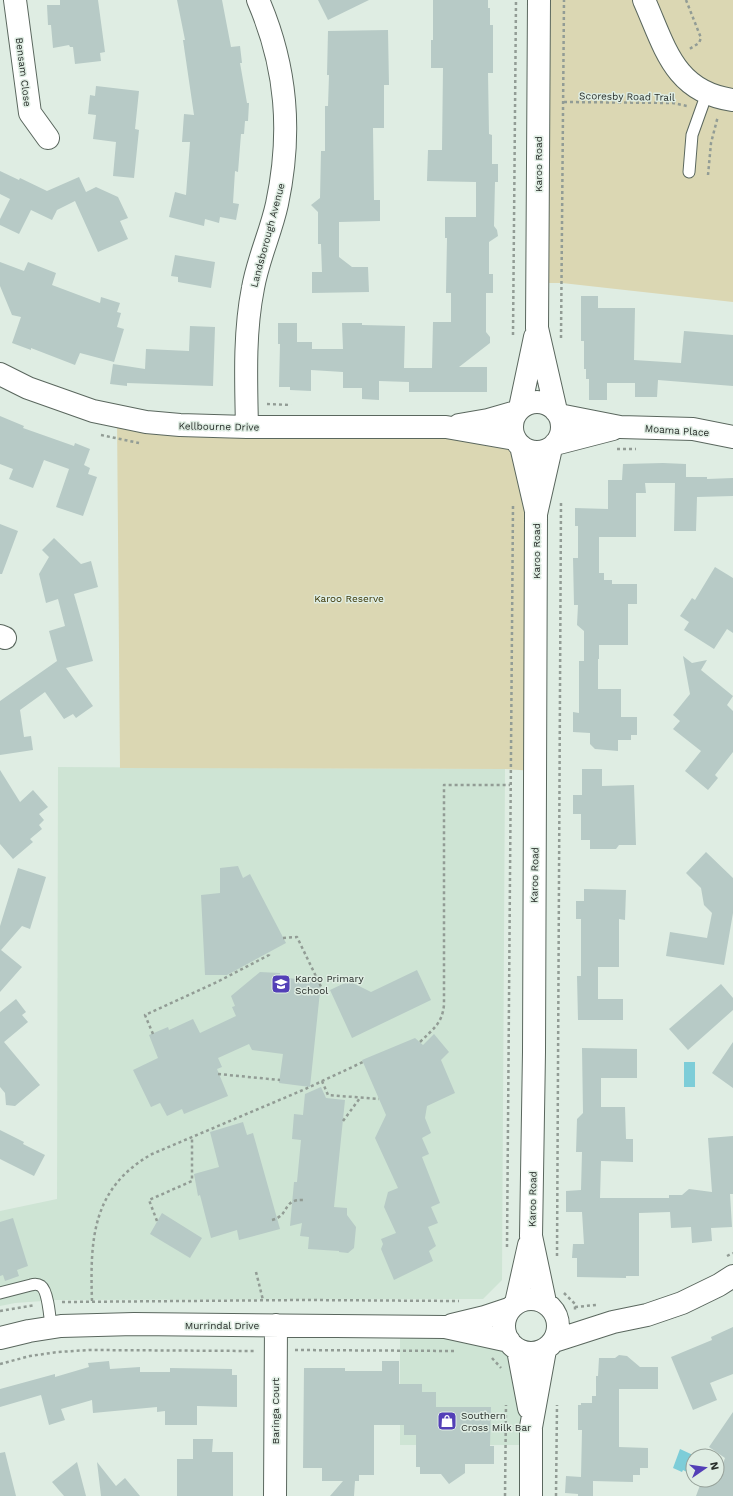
<svg xmlns="http://www.w3.org/2000/svg" width="733" height="1496" font-family="'Work Sans',sans-serif">
  <style>
    .built { fill: #cee4d4 }
    .green { fill: #dbd7b3 }
    .water { fill: #7dcdd8 }
    .building { fill: #b7cac6 }
    .lines { fill: none; stroke-linecap: round; stroke-linejoin: round }
    .service-casing { stroke: #5a675e; stroke-width: 13 }
    .minor-casing { stroke: #5a675e; stroke-width: 24 }
    .path { stroke: #929c95; stroke-width: 2.5; stroke-dasharray: 3 3; stroke-linecap: butt }
    .service { stroke: #fff; stroke-width: 11 }
    .minor { stroke: #fff; stroke-width: 22 }
    .labels { text-anchor: middle; stroke-width: 3; stroke-linejoin: round; paint-order: stroke }
    .street-label { font-size: 10px; fill: #282e2a; stroke: #dfede3 }
    .park-label { font-size: 10px; fill: #393402; stroke: #dfede3 }
    .poi-label { font-size: 10px; fill: #282e2a; stroke: #dfede3; text-anchor: start }
  </style>
  <rect width="100%" height="100%" fill="#dfede3"/>
  <path class="built" d="M 58,767 L 505,769 L 502,1280 L 483,1299 L 57,1300 L 15,1303 L 0,1306 L 0,1211 L 57,1199 Z
    M 400,1326 L 509,1341 L 531,1445 L 400,1445 Z"/>
  <path class="green" d="M 539,0 L 733,0 L 733,302 L 562,283 L 537,283 Z
    M 117,417 L 515,439 L 527,476 L 535,771 L 505,769 L 120,768 Z"/>
  <path class="water" d="M 684,1062 L 695,1062 L 695,1087 L 684,1087 Z
    M 680,1449 L 693,1455 L 691,1468 L 689,1467 L 687,1472 L 683,1470 L 682,1472 L 673,1468 Z"/>
  <path class="building" d="M 60,0 L 98,0 L 105,52 L 100,53 L 101,61 L 75,64 L 73,47 L 70,47 L 69,45 L 53,48 L 51,25 L 48,25 L 47,5 L 60,5 Z
    M 177,0 L 222,0 L 231,47 L 240,46 L 242,63 L 240,63 L 247,103 L 249,103 L 248,121 L 245,121 L 244,134 L 241,134 L 238,172 L 235,171 L 233,203 L 239,204 L 236,220 L 220,217 L 219,223 L 205,219 L 204,226 L 169,217 L 175,192 L 186,195 L 190,142 L 182,142 L 184,114 L 194,115 L 183,40 L 185,40 Z
    M 318,0 L 369,0 L 328,20 Z
    M 433,0 L 488,0 L 488,8 L 490,8 L 490,25 L 493,25 L 493,73 L 488,73 L 489,134 L 492,135 L 492,164 L 498,164 L 498,182 L 495,182 L 494,226 L 497,230 L 498,236 L 489,242 L 489,274 L 493,274 L 493,293 L 486,293 L 486,332 L 490,337 L 490,343 L 459,367 L 487,367 L 487,392 L 409,392 L 409,382 L 379,381 L 379,400 L 362,399 L 362,388 L 343,388 L 343,372 L 311,370 L 311,391 L 290,390 L 290,387 L 279,387 L 280,344 L 278,344 L 278,323 L 297,323 L 297,342 L 312,342 L 312,349 L 343,349 L 342,323 L 362,323 L 362,325 L 405,326 L 404,368 L 432,368 L 433,322 L 451,322 L 451,293 L 446,293 L 447,238 L 445,238 L 445,217 L 476,217 L 476,182 L 427,181 L 428,150 L 442,150 L 443,68 L 431,68 L 431,40 L 433,40 Z
    M 388,30 L 389,85 L 384,85 L 384,128 L 373,128 L 374,200 L 380,200 L 380,221 L 339,222 L 339,257 L 352,267 L 368,267 L 369,292 L 312,293 L 312,272 L 322,272 L 321,244 L 318,244 L 318,212 L 311,205 L 320,198 L 321,151 L 325,151 L 325,106 L 328,106 L 329,75 L 327,75 L 328,31 Z
    M 96,86 L 139,91 L 135,129 L 139,130 L 134,178 L 113,176 L 116,142 L 93,139 L 96,115 L 88,114 L 90,95 L 95,96 Z
    M 0,171 L 19,180 L 20,178 L 47,191 L 79,177 L 86,192 L 96,187 L 118,197 L 128,218 L 120,221 L 128,239 L 98,252 L 75,201 L 57,210 L 52,220 L 31,210 L 19,234 L 0,225 L 0,219 L 10,199 L 0,194 Z
    M 175,255 L 215,262 L 211,288 L 178,282 L 178,277 L 171,276 Z
    M 0,262 L 24,271 L 28,262 L 56,273 L 52,285 L 100,303 L 101,297 L 120,303 L 117,312 L 121,313 L 117,327 L 124,329 L 114,362 L 80,353 L 75,365 L 31,348 L 31,350 L 12,343 L 21,317 L 12,315 L 0,286 Z
    M 581,296 L 598,296 L 598,308 L 635,308 L 634,360 L 681,363 L 684,331 L 733,335 L 733,386 L 658,380 L 657,397 L 635,397 L 635,383 L 607,383 L 607,400 L 589,400 L 589,379 L 586,379 L 586,369 L 584,369 L 584,341 L 581,341 Z
    M 190,326 L 215,327 L 213,386 L 127,383 L 127,386 L 110,384 L 113,364 L 145,369 L 146,349 L 189,351 Z
    M 0,416 L 24,426 L 23,428 L 74,446 L 75,443 L 90,449 L 84,465 L 90,468 L 88,474 L 97,477 L 83,516 L 56,507 L 69,469 L 44,460 L 33,488 L 9,479 L 13,469 L 0,464 Z
    M 663,463 L 686,464 L 686,477 L 707,477 L 707,479 L 733,478 L 733,496 L 697,497 L 696,531 L 674,531 L 675,483 L 645,483 L 646,493 L 636,493 L 636,537 L 599,537 L 599,573 L 604,573 L 604,580 L 612,580 L 612,584 L 637,584 L 637,604 L 628,604 L 628,645 L 599,645 L 599,659 L 598,659 L 598,689 L 621,689 L 621,717 L 637,717 L 637,735 L 631,735 L 631,740 L 618,740 L 618,751 L 595,749 L 590,744 L 590,733 L 573,732 L 573,712 L 579,713 L 579,661 L 584,661 L 584,631 L 577,625 L 578,605 L 574,605 L 573,558 L 578,558 L 578,526 L 575,526 L 575,508 L 608,509 L 608,480 L 622,480 L 623,464 Z
    M 0,524 L 18,531 L 2,574 L 0,574 Z
    M 54,538 L 81,564 L 91,561 L 98,587 L 74,594 L 93,661 L 66,668 L 93,706 L 76,718 L 73,714 L 64,719 L 45,692 L 20,710 L 24,737 L 31,736 L 33,750 L 0,755 L 0,701 L 57,661 L 49,631 L 65,626 L 58,599 L 46,603 L 39,574 L 49,557 L 42,550 Z
    M 715,567 L 733,578 L 733,633 L 727,629 L 714,649 L 684,630 L 689,622 L 680,616 L 692,598 L 695,600 Z
    M 683,656 L 692,663 L 707,660 L 701,670 L 733,696 L 727,705 L 733,711 L 733,752 L 715,775 L 718,778 L 708,790 L 685,771 L 701,751 L 673,729 L 680,721 L 673,715 L 690,694 Z
    M 582,769 L 602,769 L 602,786 L 634,785 L 636,845 L 619,845 L 616,849 L 590,849 L 590,840 L 581,840 L 581,814 L 573,814 L 573,795 L 582,795 Z
    M 0,770 L 20,802 L 33,790 L 48,807 L 39,814 L 44,820 L 39,825 L 42,829 L 30,839 L 33,842 L 13,859 L 0,844 Z
    M 706,852 L 733,878 L 733,913 L 724,965 L 666,956 L 670,932 L 707,938 L 712,913 L 704,905 L 701,888 L 686,873 Z
    M 238,866 L 243,878 L 250,874 L 286,943 L 227,975 L 205,975 L 201,895 L 220,893 L 220,868 Z
    M 18,868 L 46,877 L 30,929 L 22,926 L 1,950 L 22,967 L 0,992 L 0,926 Z
    M 584,889 L 626,890 L 625,920 L 619,919 L 619,967 L 598,967 L 598,999 L 623,999 L 623,1020 L 578,1020 L 577,976 L 581,976 L 581,919 L 576,919 L 576,901 L 584,901 Z
    M 417,970 L 431,1000 L 352,1038 L 330,990 L 349,981 L 371,992 Z
    M 260,972 L 280,973 L 280,977 L 321,982 L 310,1087 L 279,1083 L 283,1054 L 252,1050 L 249,1044 L 218,1058 L 222,1067 L 217,1069 L 228,1096 L 184,1114 L 182,1109 L 167,1116 L 160,1103 L 151,1107 L 133,1070 L 158,1058 L 149,1035 L 168,1027 L 169,1030 L 193,1019 L 200,1033 L 236,1016 L 232,1007 L 235,1006 L 231,996 Z
    M 721,984 L 733,998 L 733,1010 L 688,1050 L 669,1029 Z
    M 16,999 L 26,1012 L 22,1015 L 28,1022 L 4,1042 L 40,1085 L 15,1106 L 6,1105 L 5,1093 L 0,1087 L 0,1012 Z
    M 434,1034 L 449,1052 L 441,1060 L 455,1093 L 427,1106 L 425,1118 L 431,1133 L 422,1138 L 429,1154 L 422,1157 L 440,1203 L 431,1207 L 438,1223 L 428,1227 L 436,1246 L 429,1251 L 433,1261 L 394,1280 L 381,1249 L 383,1244 L 381,1239 L 396,1233 L 384,1207 L 388,1192 L 398,1188 L 375,1138 L 386,1115 L 362,1060 L 415,1038 L 423,1045 Z
    M 733,1042 L 733,1088 L 712,1073 Z
    M 582,1048 L 637,1049 L 637,1078 L 601,1078 L 601,1107 L 625,1107 L 626,1139 L 633,1139 L 633,1162 L 601,1161 L 600,1198 L 669,1198 L 669,1195 L 682,1195 L 689,1189 L 712,1192 L 708,1138 L 733,1136 L 733,1194 L 730,1194 L 732,1227 L 711,1228 L 712,1241 L 692,1243 L 691,1227 L 671,1228 L 670,1212 L 639,1213 L 639,1276 L 626,1276 L 626,1278 L 577,1277 L 577,1258 L 572,1258 L 573,1244 L 584,1244 L 582,1212 L 566,1212 L 566,1191 L 581,1190 L 582,1152 L 576,1152 L 577,1119 L 583,1113 Z
    M 321,1087 L 326,1098 L 345,1100 L 334,1207 L 347,1208 L 347,1215 L 356,1227 L 354,1248 L 348,1253 L 339,1252 L 339,1251 L 308,1249 L 309,1237 L 300,1236 L 302,1223 L 290,1226 L 294,1182 L 297,1182 L 301,1140 L 292,1139 L 294,1114 L 303,1115 L 305,1094 Z
    M 243,1122 L 247,1135 L 253,1133 L 280,1229 L 239,1240 L 237,1230 L 211,1238 L 200,1195 L 198,1196 L 194,1174 L 219,1167 L 210,1132 Z
    M 0,1130 L 24,1142 L 23,1144 L 45,1155 L 34,1176 L 0,1159 Z
    M 162,1213 L 202,1238 L 190,1258 L 150,1234 Z
    M 13,1218 L 28,1266 L 17,1270 L 19,1276 L 5,1281 L 3,1275 L 0,1276 L 0,1222 Z
    M 733,1327 L 733,1374 L 710,1383 L 717,1400 L 693,1410 L 671,1357 L 712,1340 L 711,1337 Z
    M 619,1355 L 627,1356 L 640,1367 L 658,1367 L 658,1389 L 619,1389 L 619,1447 L 648,1448 L 648,1468 L 640,1468 L 640,1475 L 633,1475 L 633,1482 L 593,1481 L 593,1496 L 578,1496 L 578,1494 L 565,1493 L 566,1476 L 581,1477 L 582,1430 L 578,1430 L 578,1405 L 581,1405 L 581,1403 L 592,1403 L 592,1396 L 596,1396 L 596,1376 L 598,1376 L 599,1358 L 615,1358 Z
    M 109,1361 L 110,1369 L 140,1367 L 140,1372 L 170,1372 L 170,1368 L 232,1369 L 232,1375 L 237,1375 L 237,1407 L 197,1406 L 197,1425 L 165,1425 L 165,1411 L 157,1412 L 157,1407 L 93,1413 L 92,1400 L 61,1409 L 65,1420 L 49,1425 L 41,1395 L 0,1407 L 0,1389 L 55,1374 L 55,1377 L 89,1367 L 88,1363 Z
    M 382,1361 L 399,1361 L 399,1384 L 422,1384 L 422,1392 L 436,1392 L 436,1407 L 491,1407 L 490,1446 L 494,1446 L 494,1464 L 465,1464 L 465,1473 L 449,1484 L 441,1474 L 420,1474 L 420,1467 L 416,1467 L 416,1435 L 404,1435 L 404,1425 L 374,1425 L 374,1475 L 359,1475 L 359,1481 L 355,1481 L 354,1496 L 330,1496 L 343,1481 L 322,1481 L 322,1468 L 303,1468 L 304,1368 L 345,1368 L 345,1371 L 382,1371 Z
    M 733,1412 L 733,1496 L 696,1496 L 702,1480 L 717,1480 L 725,1458 L 709,1447 Z
    M 193,1439 L 213,1439 L 212,1452 L 233,1452 L 233,1496 L 177,1496 L 177,1459 L 193,1459 Z
    M 5,1452 L 16,1496 L 0,1496 L 0,1453 Z
    M 77,1462 L 86,1496 L 64,1496 L 52,1482 Z
    M 97,1462 L 116,1486 L 125,1478 L 140,1496 L 101,1496 Z"/>
  <g class="lines">
    <defs>
      <path id="service" d="M 689,172 L 692,135 L 707,93
        M 0,1293 L 31,1285 C 34,1284 38,1284 41,1286 C 48,1291 50,1318 51,1327"/>
      <path id="minor" d="M 15,0 L 30,113 L 48,138
        M 539,0 L 537,328 L 556,411
        M 644,0 C 665,47 674,92 733,100
        M 0,374 L 28,388 L 93,411 L 146,422 L 180,425 L 247,427 L 446,427 L 515,439
        M512 427a25 25 0 1 1 50 0a25 25 0 1 1-50 0Z
        M 520,408 L 535,337
        M 559,415 L 620,427 L 693,429 L 733,437
        M 459,425 L 488,420 L 516,412
        M 247,427 C 246,381 244,333 253,288 C 258,259 271,232 277,204 C 292,133 287,67 258,0
        M 555,444 L 613,429
        M 521,446 L 536,511
        M 0,636 L 5,638
        M504 1326a27 27 0 1 1 54 0a27 27 0 1 1-54 0Z
        M 545,1302 L 531,1236 L 534,1052 L 536,514 L 551,448
        M 516,1303 L 529,1245
        M 452,1325 L 485,1317 L 509,1309
        M 0,1338 L 29,1331 L 61,1326 L 134,1324 L 445,1327 L 509,1341
        M 554,1341 L 613,1322 L 647,1315 L 682,1303 L 719,1285 L 733,1276
        M 518,1350 L 529,1408
        M 275,1496 L 276,1325
        M 531,1496 L 531,1427 L 545,1350"/>
    </defs>
    <use href="#service" class="service-casing"/>
    <use href="#minor" class="minor-casing"/>
    <path class="path" d="M 686,0 L 701,38 L 699,43 L 688,50
      M 564,102 L 673,103 L 687,106
      M 708,175 L 711,143 L 718,116
      M 513,335 L 516,0
      M 561,338 L 564,0
      M 267,404 L 291,405
      M 101,435 L 139,443
      M 617,449 L 636,449
      M 283,938 L 297,937 L 324,993
      M 153,1034 L 145,1015 L 219,981 L 269,955 L 269,952
      M 420,1042 C 433,1029 442,1024 444,1005 L 444,785 L 510,785
      M 218,1074 L 280,1080
      M 322,1081 L 328,1095 L 379,1099
      M 343,1121 L 360,1098
      M 272,1220 C 291,1215 281,1199 304,1200
      M 157,1221 L 149,1200 L 192,1181 L 192,1137
      M 507,1247 L 513,506
      M 557,1256 L 561,501
      M 727,1256 L 733,1253
      M 256,1272 L 263,1300
      M 564,1293 L 575,1304 L 575,1312
      M 92,1301 C 90,1239 92,1188 152,1154 L 303,1090 L 363,1062
      M 62,1302 L 304,1300 L 459,1301
      M 575,1307 L 596,1305
      M 0,1311 L 35,1305
      M 295,1350 L 454,1351
      M 492,1358 L 501,1368
      M 0,1364 L 30,1356 L 58,1352 L 89,1350 L 256,1351
      M 505,1496 L 506,1405
      M 556,1496 L 557,1405"/>
    <use href="#service" class="service"/>
    <use href="#minor" class="minor"/>
  </g>
  <defs>
    <symbol id="school-square" viewBox="-11 -11 22 22"><rect x="-9" y="-9" width="18" height="18" rx="4" fill="#533fb7" stroke="#dfede3"/><path d="M0-5L7-2L0 1L-7-2ZM-4 1L0 2.5L4 1V4Q0 6-4 4Z" fill="#fff"/></symbol>
    <symbol id="shop-square" viewBox="-11 -11 22 22"><rect x="-9" y="-9" width="18" height="18" rx="4" fill="#533fb7" stroke="#dfede3"/><path d="M-5-2.5h2.3a2.7 3.5 0 0 1 5.4 0H5L5.5 6h-11ZM-1.5-2.5h3a1.5 2.3 0 0 0-3 0Z" fill="#fff"/></symbol>
  </defs>
  <g fill-rule="evenodd">
    <use href="#school-square" x="270" y="973" width="22" height="22"/>
    <use href="#shop-square" x="436" y="1410" width="22" height="22"/>
  </g>
  <g class="labels">
    <g class="street-label">
      <text transform="translate(24 72) rotate(83)" y="4">Bensam Close</text>
      <text transform="translate(627 96) rotate(1)" y="4">Scoresby Road Trail</text>
      <text transform="translate(538 164) rotate(-90)" y="4">Karoo Road</text>
      <text transform="translate(267 235) rotate(-75)" y="4">Landsborough Avenue</text>
      <text transform="translate(219 426) rotate(1)" y="4">Kellbourne Drive</text>
      <text transform="translate(677 430) rotate(4)" y="4">Moama Place</text>
      <text transform="translate(536 551) rotate(-90)" y="4">Karoo Road</text>
      <text transform="translate(534 875) rotate(-89)" y="4">Karoo Road</text>
      <text transform="translate(532 1199) rotate(-89)" y="4">Karoo Road</text>
      <text x="222" y="1329">Murrindal Drive</text>
      <text transform="translate(275 1411) rotate(-90)" y="4">Baringa Court</text>
    </g>
    <g class="park-label">
      <text x="349" y="602">Karoo Reserve</text>
    </g>
    <g class="poi-label">
      <text x="295" y="982">Karoo Primary<tspan x="295" dy="12">School</tspan></text>
      <text x="461" y="1419">Southern<tspan x="461" dy="12">Cross Milk Bar</tspan></text>
    </g>
  </g>
  <g transform="translate(705 1468) rotate(77)"><circle r="19" fill="#dfede3" stroke="#96a199"/>
  <path d="M0-3L7 15L0 10L-7 15Z" fill="#533fb7"/>
  <text y="-6" font-size="11" font-weight="bold" text-anchor="middle" fill="#282e2a">N</text>
  </g>
</svg>
